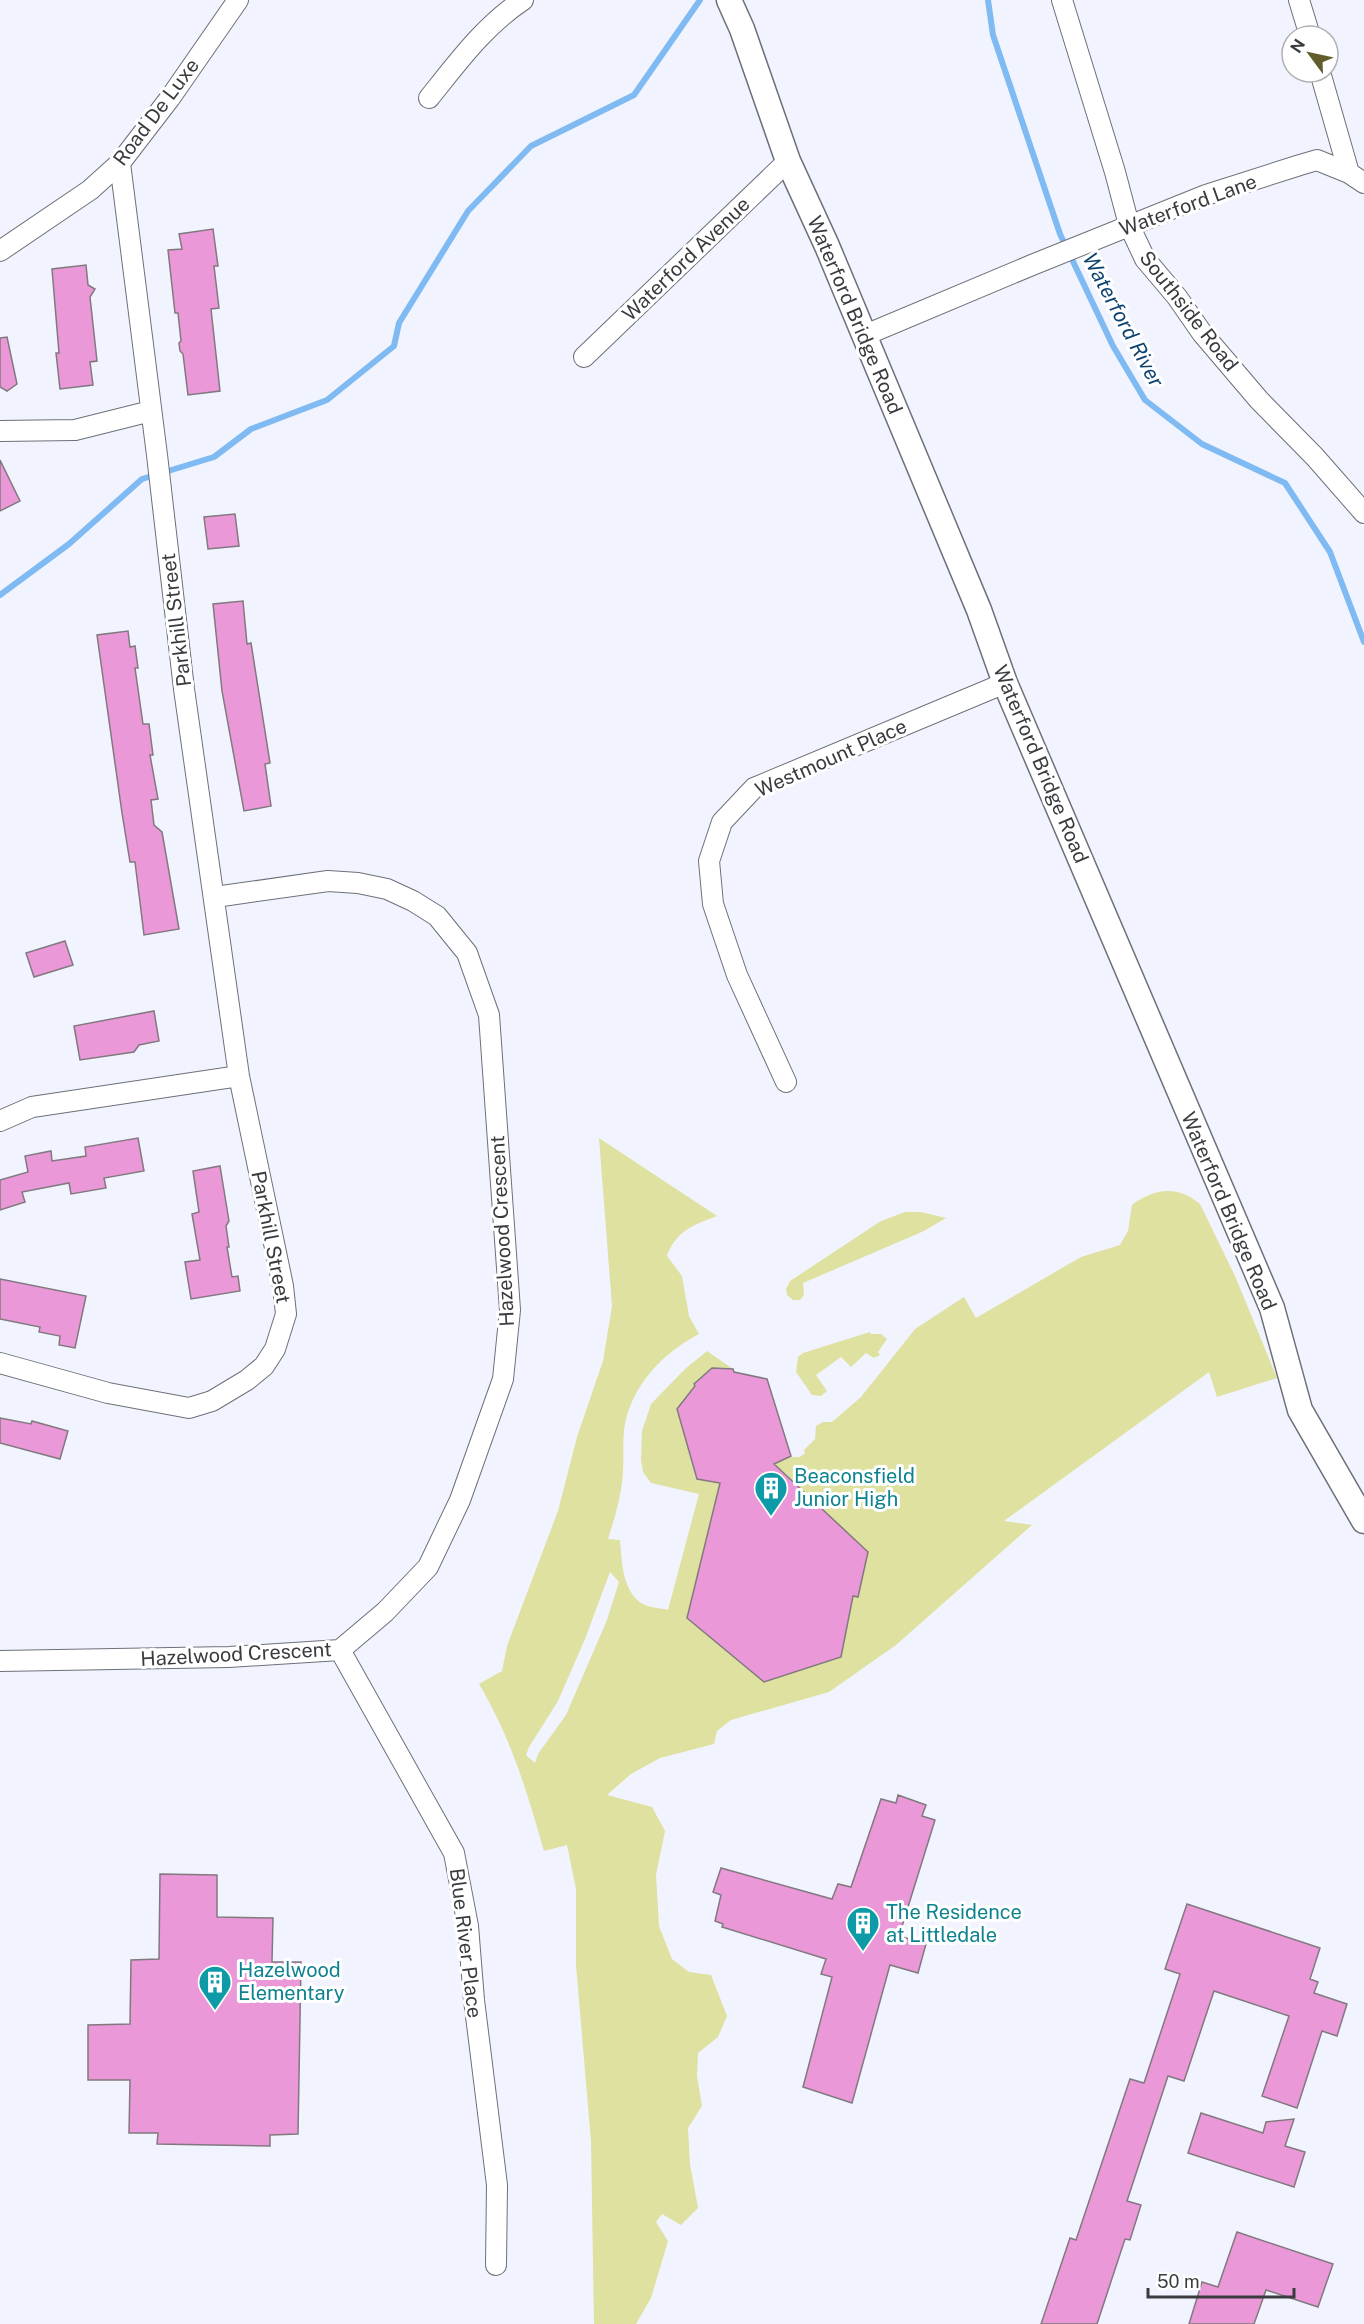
<svg xmlns="http://www.w3.org/2000/svg" width="1364" height="2324" font-family="'Public Sans',sans-serif">
  <style>
    .green { fill: #dee19f; fill-rule: evenodd }
    .lines { fill: none; stroke-linecap: round; stroke-linejoin: round }
    .stream { stroke: #80baf2; stroke-width: 6 }
    .building { fill: #ea98d8; stroke: #82797f; stroke-width: 1.5 }
    .minor-casing { stroke: #6d7078; stroke-width: 22 }
    .major-casing { stroke: #6d7078; stroke-width: 27 }
    .minor { stroke: #fff; stroke-width: 20 }
    .major { stroke: #fff; stroke-width: 24 }
    .labels { text-anchor: middle; stroke-width: 6; stroke-linejoin: round; paint-order: stroke }
    .street-label { font-size: 20px; fill: #393b3f; stroke: #fff }
    .culture-label { font-size: 20px; fill: #0d838f; stroke: #fff; text-anchor: start }
    .water-label { font-size: 21px; font-style: italic; fill: #0c4370; stroke: #fff }
  </style>
  <rect width="100%" height="100%" fill="#f1f4fe"/>
  <path class="green" d="M 599,1138 L 717,1216 C 693,1225 676,1231 667,1256 L 682,1276 L 689,1316 L 699,1334 C 663,1353 633,1384 625,1424 C 622,1440 624,1455 623,1471 C 622,1494 615,1517 608,1539 L 620,1540 C 622,1562 622,1594 645,1605 C 651,1608 661,1608 668,1610 L 699,1494 L 651,1483 L 643,1472 L 641,1460 L 642,1431 L 651,1404 L 685,1369 L 707,1351 L 733,1369 L 712,1368 L 695,1384 L 695,1386 L 677,1409 L 696,1479 L 720,1483 L 687,1618 L 764,1682 L 841,1657 L 853,1596 L 858,1597 L 868,1552 L 774,1464 L 791,1457 L 800,1457 L 805,1453 L 804,1450 L 815,1439 L 816,1426 L 823,1422 L 832,1422 L 861,1397 L 915,1329 L 964,1297 L 976,1318 L 1081,1257 L 1120,1245 L 1128,1231 L 1132,1205 C 1154,1188 1178,1185 1200,1204 L 1235,1276 L 1277,1378 L 1217,1397 L 1209,1372 L 1004,1521 L 1032,1525 L 896,1645 L 829,1692 L 731,1720 L 717,1731 L 714,1744 L 660,1758 L 631,1774 L 607,1795 L 652,1807 L 665,1831 L 656,1875 L 659,1926 L 672,1959 L 689,1972 L 711,1975 L 727,2016 L 718,2037 L 698,2053 L 697,2076 L 702,2106 L 688,2128 L 690,2164 L 698,2208 L 681,2225 L 662,2214 L 656,2222 L 668,2241 L 651,2298 L 636,2324 L 594,2324 L 591,2141 L 576,1965 L 576,1889 L 567,1845 L 544,1851 C 526,1789 512,1740 479,1684 L 502,1671 L 507,1646 L 558,1511 L 577,1437 L 603,1361 L 612,1306 ZM 610,1572 L 619,1582 L 607,1620 L 566,1715 L 538,1754 L 535,1763 L 526,1755 L 529,1747 L 558,1701 L 585,1639 Z
    M 905,1212 L 921,1212 L 946,1218 L 924,1231 L 803,1283 L 804,1295 L 800,1300 L 793,1300 L 787,1295 L 786,1289 L 790,1281 L 881,1221 Z
    M 870,1332 L 871,1334 L 881,1334 L 887,1339 L 878,1352 L 880,1355 L 874,1358 L 866,1353 L 851,1367 L 841,1357 L 816,1375 L 827,1391 L 821,1396 L 812,1395 L 796,1372 L 798,1357 L 803,1353 Z"/>
  <g class="lines">
    <path class="stream" d="M 988,0 L 993,35 L 1060,234 L 1113,346 L 1145,400 L 1202,444 L 1285,483 L 1330,552 L 1364,642
      M 0,595 L 69,544 L 142,479 L 214,457 L 251,429 L 327,400 L 394,346 L 399,323 L 468,211 L 531,146 L 634,95 L 700,0"/>
  </g>
  <path class="building" d="M 213,229 L 218,266 L 214,266 L 219,308 L 211,309 L 220,391 L 188,395 L 183,354 L 180,351 L 179,343 L 181,341 L 178,313 L 175,313 L 168,250 L 182,249 L 179,234 Z
    M 86,265 L 88,285 L 95,289 L 90,297 L 97,361 L 90,362 L 93,385 L 60,389 L 56,353 L 59,353 L 52,269 Z
    M 7,337 L 17,384 L 7,391 L 0,387 L 0,338 Z
    M 0,460 L 20,501 L 0,511 Z
    M 235,514 L 239,546 L 208,549 L 204,517 Z
    M 243,601 L 247,644 L 251,643 L 270,763 L 265,764 L 271,806 L 244,811 L 222,691 L 213,604 Z
    M 128,631 L 130,647 L 135,646 L 138,668 L 135,668 L 143,724 L 149,724 L 153,755 L 150,755 L 158,799 L 151,800 L 154,825 L 162,832 L 179,929 L 144,935 L 135,862 L 130,862 L 122,813 L 97,635 Z
    M 65,941 L 73,965 L 34,977 L 26,953 Z
    M 154,1011 L 159,1041 L 139,1045 L 134,1052 L 80,1060 L 74,1026 Z
    M 138,1138 L 144,1171 L 104,1178 L 106,1188 L 71,1194 L 69,1183 L 22,1192 L 25,1202 L 0,1210 L 0,1180 L 28,1172 L 25,1156 L 51,1151 L 52,1161 L 86,1156 L 85,1147 Z
    M 220,1166 L 229,1221 L 226,1226 L 229,1247 L 227,1247 L 232,1277 L 238,1276 L 240,1291 L 191,1299 L 185,1262 L 200,1260 L 192,1214 L 199,1212 L 193,1171 Z
    M 0,1279 L 86,1296 L 75,1348 L 59,1345 L 60,1336 L 39,1332 L 40,1327 L 0,1319 Z
    M 712,1368 L 733,1369 L 734,1372 L 767,1379 L 791,1456 L 774,1464 L 868,1552 L 858,1597 L 853,1596 L 841,1657 L 764,1682 L 687,1618 L 720,1483 L 697,1479 L 677,1409 L 695,1386 L 694,1384 Z
    M 0,1418 L 31,1424 L 32,1421 L 68,1431 L 60,1459 L 0,1443 Z
    M 898,1795 L 926,1805 L 922,1816 L 935,1820 L 899,1936 L 926,1944 L 918,1973 L 890,1965 L 852,2103 L 803,2087 L 832,1977 L 821,1974 L 826,1959 L 722,1927 L 723,1924 L 715,1921 L 721,1895 L 713,1892 L 721,1868 L 832,1899 L 838,1884 L 851,1887 L 881,1799 L 896,1803 Z
    M 160,1874 L 217,1875 L 217,1917 L 273,1918 L 272,1962 L 301,1962 L 298,2134 L 270,2135 L 270,2146 L 157,2144 L 158,2133 L 129,2133 L 130,2080 L 88,2080 L 88,2025 L 130,2024 L 131,1960 L 159,1959 Z
    M 1187,1904 L 1320,1948 L 1310,1979 L 1318,1982 L 1314,1993 L 1347,2004 L 1337,2036 L 1322,2031 L 1297,2108 L 1262,2096 L 1289,2016 L 1214,1991 L 1184,2081 L 1168,2076 L 1127,2201 L 1141,2205 L 1130,2240 L 1125,2239 L 1097,2324 L 1041,2324 L 1070,2238 L 1076,2240 L 1130,2079 L 1144,2083 L 1180,1974 L 1165,1969 Z
    M 1201,2113 L 1263,2133 L 1266,2122 L 1294,2119 L 1285,2146 L 1305,2152 L 1294,2187 L 1188,2153 Z
    M 1237,2232 L 1333,2264 L 1318,2307 L 1266,2290 L 1254,2324 L 1189,2324 L 1202,2282 L 1218,2287 Z"/>
  <g class="lines">
    <defs>
      <path id="minor" d="M 1062,0 L 1115,172 L 1129,225 L 1145,259 L 1177,297 L 1202,333 L 1259,400 L 1315,457 L 1364,513
        M 1299,0 L 1310,36
        M 1320,72 L 1349,173
        M 429,98 C 458,62 484,26 523,0
        M 0,251 L 90,190 L 120,163 L 170,98 L 238,0
        M 863,336 L 1032,265 L 1206,195 L 1300,165 L 1317,160 L 1349,173 L 1364,183
        M 584,357 L 788,161
        M 0,431 L 75,430 L 151,411
        M 786,1082 L 737,975 L 713,904 L 709,861 L 722,822 L 754,788 L 1005,683
        M 0,1121 L 32,1107 L 239,1076
        M 0,1363 L 108,1393 L 189,1408 L 212,1401 L 247,1380 L 264,1366 L 275,1349 L 286,1314 L 283,1286 L 239,1076 L 184,689 L 157,455 L 120,163
        M 340,1650 L 454,1853 L 468,1926 L 474,2000 L 497,2185 L 496,2265
        M 0,1661 L 229,1657 L 340,1650 L 385,1612 L 428,1567 L 460,1500 L 503,1379 L 510,1310 L 489,1015 L 467,953 L 437,916 L 413,901 L 387,889 L 358,883 L 328,881 L 215,897"/>
      <path id="major" d="M 729,0 L 742,29 L 788,161 L 827,246 L 979,610 L 1005,683 L 1272,1308 L 1300,1410 L 1364,1521"/>
    </defs>
    <use href="#minor" class="minor-casing"/>
    <use href="#major" class="major-casing"/>
    <use href="#minor" class="minor"/>
    <use href="#major" class="major"/>
  </g>
  <defs>
    <symbol id="building-pin" viewBox="-11 -11 22 30"><path d="M0 17L-7.5 6A9.5 9.5 0 1 1 7.5 6Z" fill="#0f9aa8" stroke="#fff"/><path d="M-4-6H4V6H1V3H-1V6H-4ZM-2.5-4.3h1.7v1.8h-1.7ZM.8-4.3h1.7v1.8H.8ZM-2.5-1h1.7V.8h-1.7ZM.8-1h1.7V.8H.8Z" fill="#fff"/></symbol>
  </defs>
  <g fill-rule="evenodd">
    <use href="#building-pin" x="752" y="1469" width="38" height="52"/>
    <use href="#building-pin" x="844" y="1904" width="38" height="52"/>
    <use href="#building-pin" x="196" y="1963" width="38" height="52"/>
  </g>
  <g class="labels">
    <g class="street-label">
      <text transform="translate(156 112) rotate(-53)" y="7">Road De Luxe</text>
      <text transform="translate(1188 205) rotate(-20)" y="7">Waterford Lane</text>
      <text transform="translate(686 259) rotate(-44)" y="7">Waterford Avenue</text>
      <text transform="translate(1189 311) rotate(52)" y="7">Southside Road</text>
      <text transform="translate(855 315) rotate(67)" y="7">Waterford Bridge Road</text>
      <text transform="translate(176 620) rotate(-97)" y="7">Parkhill Street</text>
      <text transform="translate(831 758) rotate(-24)" y="7">Westmount Place</text>
      <text transform="translate(1041 764) rotate(67)" y="7">Waterford Bridge Road</text>
      <text transform="translate(1229 1211) rotate(67)" y="7">Waterford Bridge Road</text>
      <text transform="translate(502 1231) rotate(-93)" y="7">Hazelwood Crescent</text>
      <text transform="translate(271 1237) rotate(79)" y="7">Parkhill Street</text>
      <text transform="translate(236 1654) rotate(-3)" y="7">Hazelwood Crescent</text>
      <text transform="translate(466 1943) rotate(83)" y="7">Blue River Place</text>
    </g>
    <g class="culture-label">
      <text x="794" y="1483">Beaconsfield<tspan x="794" dy="23">Junior High</tspan></text>
      <text x="886" y="1919">The Residence<tspan x="886" dy="23">at Littledale</tspan></text>
      <text x="238" y="1977">Hazelwood<tspan x="238" dy="23">Elementary</tspan></text>
    </g>
    <g class="water-label">
      <text transform="translate(1123 320) rotate(62)" y="7">Waterford River</text>
    </g>
  </g>
  <g transform="translate(1310 54) rotate(303)"><circle r="28" fill="#ffffff" stroke="#b0b1b2" stroke-width="1.5"/>
  <path d="M0-4.5L10 22L0 15L-10 22Z" fill="#615d2a"/>
  <text y="-9" font-size="16" font-weight="bold" text-anchor="middle" fill="#393b3f">N</text>
  </g>
  <path d="M1148 2288v9h146v-9" fill="none" stroke="#393b3f" stroke-width="3"/>
  <text x="1157" y="2288" font-size="18" fill="#393b3f" stroke="#ffffff" stroke-width="4.5" paint-order="stroke">50 m</text>
</svg>
